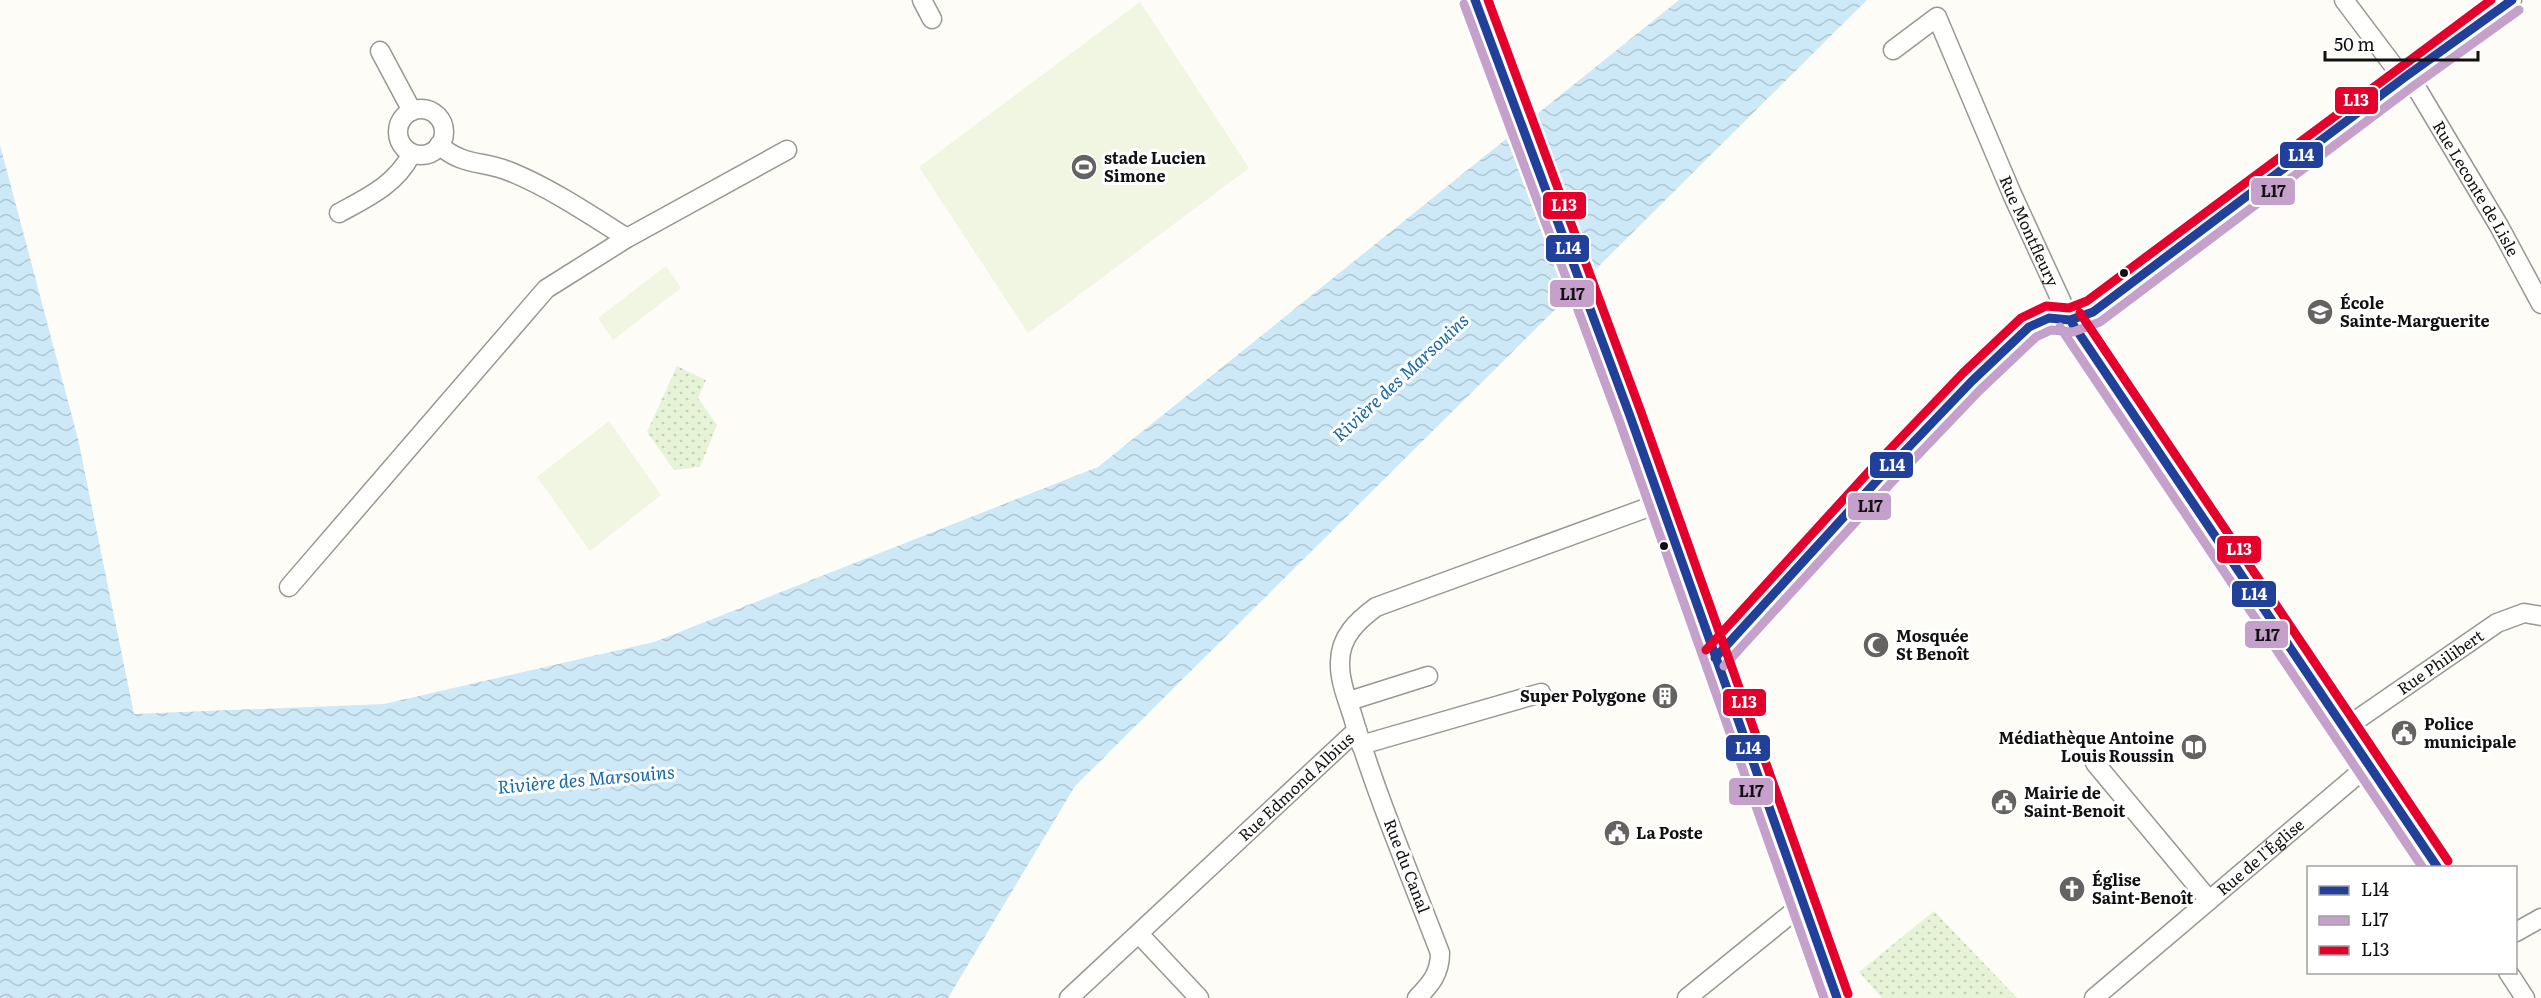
<svg xmlns="http://www.w3.org/2000/svg" width="2541" height="998" font-family="Literata,serif">
  <style>
    .park { fill: url(#park-dots) }
    .pitch { fill: #f0f6e1 }
    .water { fill: url(#water-waves) }
    .lines { fill: none; stroke-linecap: round; stroke-linejoin: round }
    .street-casing { stroke: #979795; stroke-width: 21 }
    .secondary-casing { stroke: #8e8d8b; stroke-width: 28 }
    .street { stroke: #fffffe; stroke-width: 18 }
    .secondary { stroke: #f6f4eb; stroke-width: 26 }
    .bus-1-casing { stroke: #fff; stroke-width: 14 }
    .bus-2-casing { stroke: #fff; stroke-width: 14 }
    .bus-3-casing { stroke: #fff; stroke-width: 14 }
    .bus-1 { stroke: #21409a; stroke-width: 9 }
    .bus-2 { stroke: #c5a0ca; stroke-width: 9 }
    .bus-3 { stroke: #e4002b; stroke-width: 9 }
    .bus-dot { fill: #111; stroke: #fff; stroke-width: 2 }
    .labels { text-anchor: middle; stroke-width: 6; stroke-linejoin: round; paint-order: stroke }
    .poi-label { font-size: 16px; font-weight: bold; fill: #111; stroke: #fff; text-anchor: start }
    .street-label { font-size: 16px; fill: #111; stroke: #fff }
    .water-label { font-size: 18px; font-style: italic; fill: #1768a6; stroke: #fff }
    .line-badge { stroke: #fff; stroke-width: 2 }
    .badge-label { font-size: 16px; text-anchor: middle; font-weight: bold; fill: #fff }
    .pale-badge-label { font-size: 16px; text-anchor: middle; font-weight: bold; fill: #111 }
  </style>
  <defs>
    <pattern id="park-dots" width="8" height="8" patternUnits="userSpaceOnUse" patternTransform="scale(1.5)"><rect width="8" height="8" fill="#e7f3d7"/><path d="M2 2h.1M6 6h.1" fill="none" stroke="#c5cfb8" stroke-width="1.8" stroke-linecap="round"/></pattern>
    <pattern id="water-waves" width="16" height="10" patternUnits="userSpaceOnUse" patternTransform="scale(1.5)"><rect width="16" height="10" fill="#cde8f7"/><path d="M0 5q4-4 8 0t8 0" fill="none" stroke="#afc6d3"/></pattern>
  </defs>
  <rect width="100%" height="100%" fill="#fdfcf7"/>
  <path class="park" d="M 677,366 L 706,380 L 698,398 L 717,425 L 700,467 L 674,470 L 647,432 Z
    M 1934,911 L 2017,998 L 1882,998 L 1859,972 Z"/>
  <path class="pitch" d="M 1140,2 L 1249,168 L 1028,333 L 919,167 Z
    M 666,266 L 681,288 L 613,340 L 598,318 Z
    M 609,421 L 661,495 L 590,551 L 537,477 Z"/>
  <path class="water" d="M 1679,0 L 1867,0 L 1075,786 L 948,998 L 0,998 L 0,145 L 78,439 L 134,714 L 384,704 L 654,642 L 1098,467 Z"/>
  <g class="lines">
    <defs>
      <g id="street">
        <path d="M 922,0 L 932,19"/>
        <path id="s1" d="M 2344,0 L 2396,69 L 2419,92 L 2499,226 L 2541,304"/>
        <path id="s2" d="M 1893,50 L 1937,17 L 2012,194 L 2070,320 L 2438,868"/>
        <path d="M 380,51 L 412,111"/>
        <circle cx="421" cy="132" r="23"/>
        <path d="M 439,145 C 464,167 483,160 511,172 C 552,189 589,214 627,238"/>
        <path d="M 339,213 C 368,197 395,185 411,155"/>
        <path d="M 289,587 L 546,289 L 627,238 L 787,150"/>
        <path d="M 1715,658 L 1883,474 L 1972,381 L 2029,327 L 2049,318 L 2070,320 L 2093,312 L 2405,77 L 2512,0"/>
        <path d="M 1349,701 L 1428,676"/>
        <path id="s3" d="M 2345,728 L 2497,623 L 2524,613 L 2541,616"/>
        <path d="M 1361,745 L 1541,693"/>
        <path d="M 2095,763 L 2209,900"/>
        <path d="M 2516,932 L 2541,918"/>
        <path d="M 1139,934 L 1199,998"/>
        <path d="M 2508,972 L 2525,998"/>
        <path id="s4" d="M 1069,998 L 1357,730"/>
        <path d="M 1417,998 C 1431,984 1440,973 1440,953 C 1411,877 1379,802 1355,724 C 1350,705 1339,683 1340,662 C 1340,637 1357,621 1376,607 L 1660,503"/>
        <path d="M 1687,998 L 1803,904"/>
        <path id="s5" d="M 2094,998 L 2370,764"/>
      </g>
      <path id="secondary" d="M 1475,0 L 1630,416 L 1837,998"/>
    </defs>
    <use href="#street" class="street-casing"/>
    <use href="#secondary" class="secondary-casing"/>
    <use href="#street" class="street"/>
    <use href="#secondary" class="secondary"/>
    <defs>
      <path id="bus-1" d="M 1475,0 L 1630,416 L 1837,998
        M 2070,320 L 2438,868
        M 1715,658 L 1883,474 L 1972,381 L 2029,327 L 2049,318 L 2070,320 L 2093,312 L 2405,77 L 2512,0"/>
      <path id="bus-2" d="M 1464,4 L 1619,420 L 1824,998
        M 2060,327 L 2423,868
        M 1724,666 L 1892,482 L 1980,390 L 2036,337 L 2051,330 L 2073,332 L 2100,322 L 2412,87 L 2519,10"/>
      <path id="bus-3" d="M 1488,0 L 1641,412 L 1848,994
        M 2080,313 L 2448,861
        M 1706,650 L 1874,466 L 1963,373 L 2021,318 L 2046,306 L 2069,308 L 2087,301 L 2491,0"/>
    </defs>
    <use href="#bus-1" class="bus-1-casing"/>
    <use href="#bus-2" class="bus-2-casing"/>
    <use href="#bus-3" class="bus-3-casing"/>
    <use href="#bus-1" class="bus-1"/>
    <use href="#bus-2" class="bus-2"/>
    <use href="#bus-3" class="bus-3"/>
  </g>
  <defs>
    <symbol id="stadium-disc" viewBox="-11 -11 22 22"><circle r="9.5" fill="#646362" stroke="#fff"/><path d="M0-5a6.5 5 0 1 0 0 10a6.5 5 0 1 0 0-10ZM-3.5-1.8h7v3.6h-7Z" fill="#fff"/></symbol>
    <symbol id="school-disc" viewBox="-11 -11 22 22"><circle r="9.5" fill="#646362" stroke="#fff"/><path d="M0-5L7-2L0 1L-7-2ZM-4 1L0 2.5L4 1V4Q0 6-4 4Z" fill="#fff"/></symbol>
    <symbol id="mosque-disc" viewBox="-11 -11 22 22"><circle r="9.5" fill="#646362" stroke="#fff"/><path d="M3.5-4.9A6 6 0 1 0 3.5 4.9A5 5 0 1 1 3.5-4.9Z" fill="#fff"/></symbol>
    <symbol id="building-disc" viewBox="-11 -11 22 22"><circle r="9.5" fill="#646362" stroke="#fff"/><path d="M-4-6H4V6H1V3H-1V6H-4ZM-2.5-4.3h1.7v1.8h-1.7ZM.8-4.3h1.7v1.8H.8ZM-2.5-1h1.7V.8h-1.7ZM.8-1h1.7V.8H.8Z" fill="#fff"/></symbol>
    <symbol id="civic-disc" viewBox="-11 -11 22 22"><circle r="9.5" fill="#646362" stroke="#fff"/><path d="M-.6-6.5H3V-4.5H.6V-3L4-1V1h2V6H-6V1h2V-1L-.6-3ZM-1.2 2.5V6h2.4V2.5Z" fill="#fff"/></symbol>
    <symbol id="library-disc" viewBox="-11 -11 22 22"><circle r="9.5" fill="#646362" stroke="#fff"/><path d="M-6-4Q-3-5.5-.7-3.5V5Q-3 3-6 4ZM6-4Q3-5.5 .7-3.5V5Q3 3 6 4Z" fill="#fff"/></symbol>
    <symbol id="church-disc" viewBox="-11 -11 22 22"><circle r="9.5" fill="#646362" stroke="#fff"/><path d="M-1.2-6h2.4v3.5h3.3v2.4h-3.3V6h-2.4V-.1h-3.3v-2.4h3.3Z" fill="#fff"/></symbol>
  </defs>
  <g fill-rule="evenodd">
    <use href="#stadium-disc" x="1069" y="152" width="30" height="30"/>
    <use href="#school-disc" x="2305" y="297" width="30" height="30"/>
    <use href="#mosque-disc" x="1861" y="630" width="30" height="30"/>
    <use href="#building-disc" x="1650" y="681" width="30" height="30"/>
    <use href="#civic-disc" x="2389" y="718" width="30" height="30"/>
    <use href="#library-disc" x="2179" y="732" width="30" height="30"/>
    <use href="#civic-disc" x="1989" y="787" width="30" height="30"/>
    <use href="#civic-disc" x="1602" y="818" width="30" height="30"/>
    <use href="#church-disc" x="2057" y="874" width="30" height="30"/>
  </g>
  <g class="bus-dot">
    <circle cx="2124" cy="273" r="5"/>
    <circle cx="1664" cy="546" r="5"/>
  </g>
  <g class="labels">
    <g class="poi-label">
      <text x="1104" y="164">stade Lucien<tspan x="1104" dy="18">Simone</tspan></text>
      <text x="2340" y="309">École<tspan x="2340" dy="18">Sainte-Marguerite</tspan></text>
      <text x="1896" y="642">Mosquée<tspan x="1896" dy="18">St Benoît</tspan></text>
      <text x="1646" y="702" text-anchor="end">Super Polygone</text>
      <text x="2424" y="730">Police<tspan x="2424" dy="18">municipale</tspan></text>
      <text x="2174" y="744" text-anchor="end">Médiathèque Antoine<tspan x="2174" dy="18">Louis Roussin</tspan></text>
      <text x="2024" y="799">Mairie de<tspan x="2024" dy="18">Saint-Benoit</tspan></text>
      <text x="1636" y="839">La Poste</text>
      <text x="2092" y="886">Église<tspan x="2092" dy="18">Saint-Benoît</tspan></text>
    </g>
    <g class="street-label">
      <text dy="6" stroke="none"><textPath href="#s1" startOffset="231">Rue Leconte de Lisle</textPath></text>
      <text dy="6" stroke="none"><textPath href="#s2" startOffset="288">Rue Montfleury</textPath></text>
      <text dy="6" stroke="none"><textPath href="#s3" startOffset="116">Rue Philibert</textPath></text>
      <text dy="6" stroke="none"><textPath href="#s4" startOffset="310">Rue Edmond Albius</textPath></text>
      <text dy="6" stroke="none"><textPath href="#s5" startOffset="218">Rue de l'Église</textPath></text>
      <text transform="translate(1407 866) rotate(69)" y="6">Rue du Canal</text>
    </g>
    <g class="water-label">
      <text transform="translate(1401 378) rotate(-43)" y="6">Rivière des Marsouins</text>
      <text transform="translate(586 780) rotate(-5)" y="6">Rivière des Marsouins</text>
    </g>
  </g>
  <g class="line-badge">
    <rect x="2334" y="86" width="45" height="29" rx="6" fill="#e4002b"/>
    <rect x="2279" y="141" width="45" height="28" rx="6" fill="#21409a"/>
    <rect x="2250" y="177" width="46" height="29" rx="6" fill="#c5a0ca"/>
    <rect x="1542" y="191" width="45" height="29" rx="6" fill="#e4002b"/>
    <rect x="1545" y="234" width="45" height="29" rx="6" fill="#21409a"/>
    <rect x="1549" y="279" width="46" height="29" rx="6" fill="#c5a0ca"/>
    <rect x="1869" y="451" width="45" height="28" rx="6" fill="#21409a"/>
    <rect x="1847" y="492" width="45" height="29" rx="6" fill="#c5a0ca"/>
    <rect x="2216" y="535" width="46" height="29" rx="6" fill="#e4002b"/>
    <rect x="2231" y="580" width="46" height="28" rx="6" fill="#21409a"/>
    <rect x="2244" y="620" width="45" height="29" rx="6" fill="#c5a0ca"/>
    <rect x="1722" y="688" width="45" height="29" rx="6" fill="#e4002b"/>
    <rect x="1725" y="734" width="46" height="28" rx="6" fill="#21409a"/>
    <rect x="1728" y="777" width="46" height="29" rx="6" fill="#c5a0ca"/>
  </g>
  <g class="badge-label">
    <text x="2356" y="106">L13</text>
    <text x="2301" y="161">L14</text>
    <text x="1564" y="211">L13</text>
    <text x="1568" y="254">L14</text>
    <text x="1892" y="471">L14</text>
    <text x="2239" y="555">L13</text>
    <text x="2254" y="600">L14</text>
    <text x="1744" y="708">L13</text>
    <text x="1748" y="754">L14</text>
  </g>
  <g class="pale-badge-label">
    <text x="2273" y="197">L17</text>
    <text x="1572" y="300">L17</text>
    <text x="1870" y="512">L17</text>
    <text x="2267" y="641">L17</text>
    <text x="1751" y="797">L17</text>
  </g>
  <rect x="2307" y="866" width="210" height="108" fill="#ffffff" stroke="#a0a0a0" stroke-width="1.5"/>
  <rect x="2319" y="886" width="30" height="9" fill="#21409a" stroke="#a0a0a0" stroke-width="1.5"/>
  <text x="2361" y="896" font-size="18" fill="#111111">L14</text>
  <rect x="2319" y="916" width="30" height="9" fill="#c5a0ca" stroke="#a0a0a0" stroke-width="1.5"/>
  <text x="2361" y="926" font-size="18" fill="#111111">L17</text>
  <rect x="2319" y="946" width="30" height="9" fill="#e4002b" stroke="#a0a0a0" stroke-width="1.5"/>
  <text x="2361" y="956" font-size="18" fill="#111111">L13</text>
  <path d="M2325 51v9h153v-9" fill="none" stroke="#111111" stroke-width="3"/>
  <text x="2334" y="51" font-size="18" fill="#111111" stroke="#ffffff" stroke-width="4.5" paint-order="stroke">50 m</text>
</svg>
